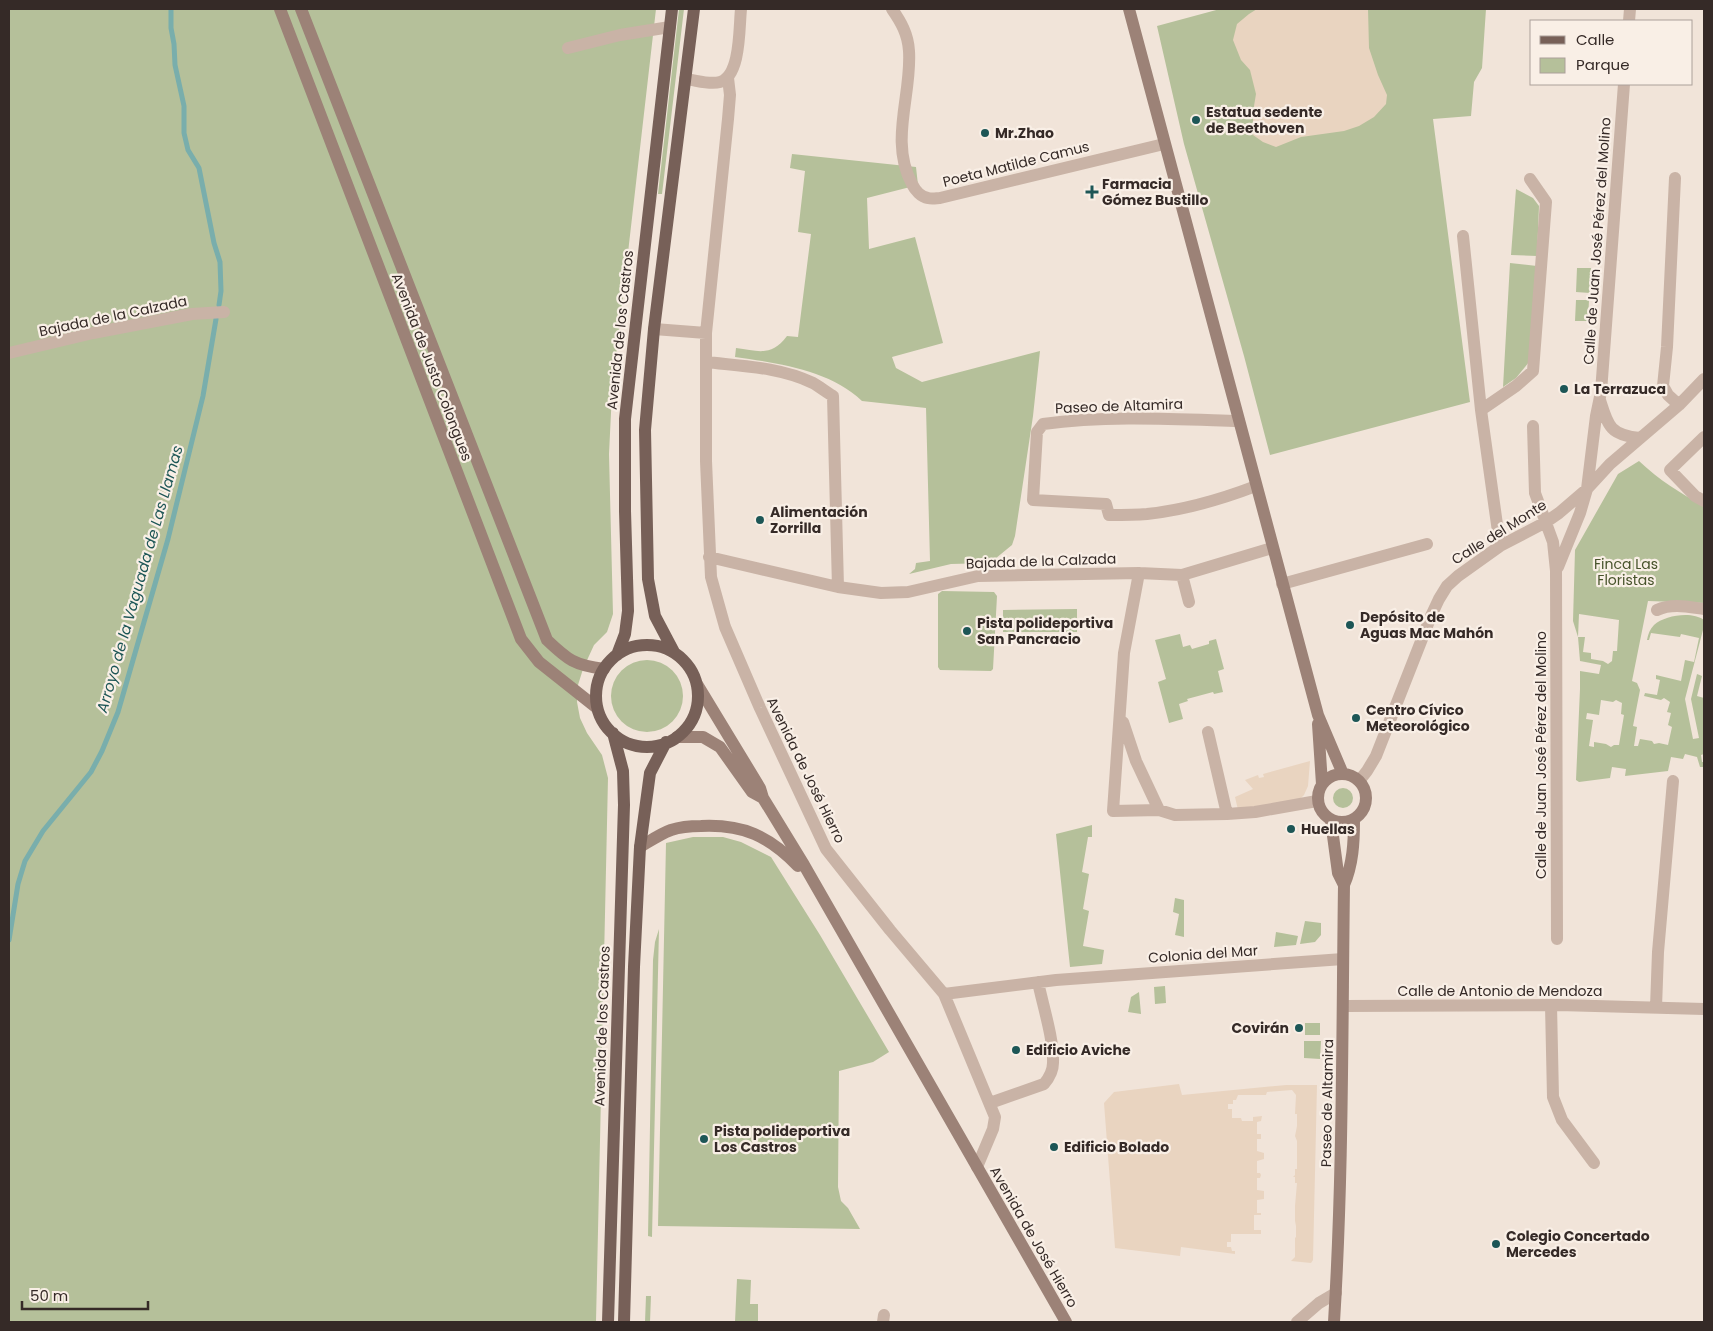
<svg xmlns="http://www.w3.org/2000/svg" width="1713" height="1331" font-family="Poppins,sans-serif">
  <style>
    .green { fill: #b5c09a; fill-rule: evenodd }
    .plaza { fill: #e9d4c0 }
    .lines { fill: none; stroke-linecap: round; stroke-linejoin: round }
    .stream { stroke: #79aeac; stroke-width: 5 }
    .minor { stroke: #c9b3a6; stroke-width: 12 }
    .secondary { stroke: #9c8277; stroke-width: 12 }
    .primary { stroke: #776058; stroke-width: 12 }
    .poi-dot { fill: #1d5656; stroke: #f9efe6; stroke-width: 2 }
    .labels { text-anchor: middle; stroke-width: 4.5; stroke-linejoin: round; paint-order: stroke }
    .poi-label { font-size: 14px; font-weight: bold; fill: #352a27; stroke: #f9efe6; text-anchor: start }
    .street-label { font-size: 14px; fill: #352a27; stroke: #f9efe6 }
    .park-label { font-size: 14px; fill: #47532b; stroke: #f9efe6 }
    .water-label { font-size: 15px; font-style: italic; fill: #1d5656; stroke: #f9efe6 }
  </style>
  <rect width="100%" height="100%" fill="#f1e4d9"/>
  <path class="green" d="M 9,9 L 656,9 L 612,392 L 609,454 L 613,614 L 607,632 L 594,645 L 583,669 L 578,685 L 577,702 L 580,718 L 587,733 L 602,755 L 608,778 L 596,1322 L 9,1322 Z
    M 679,9 L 684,9 L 662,194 L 658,194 Z
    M 1220,9 L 1486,9 L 1482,68 L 1474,82 L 1471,116 L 1433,119 L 1470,402 L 1270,455 L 1244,356 L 1184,144 L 1157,26 Z
    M 792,154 L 916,167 L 918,185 L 867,198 L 869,249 L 915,237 L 943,343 L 892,357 L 896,368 L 922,382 L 1040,351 L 1033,416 L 1015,536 L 1012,545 L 990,563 L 951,564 L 909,574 L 915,569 L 916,563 L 930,561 L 926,408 L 862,401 C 830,370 777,363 735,357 L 736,348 C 759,351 771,357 787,336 L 798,337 L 811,234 L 798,232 L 805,171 L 790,168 Z
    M 1516,189 L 1533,198 L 1539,206 L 1537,256 L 1511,255 Z
    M 1510,263 L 1537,266 L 1529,362 L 1516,378 L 1503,387 Z
    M 1577,268 L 1591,268 L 1590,293 L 1576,292 Z
    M 1576,300 L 1589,300 L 1588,321 L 1575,321 Z
    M 1639,461 C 1659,480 1680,493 1704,506 L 1704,603 L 1648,601 L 1632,681 L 1637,683 L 1640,690 L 1633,726 L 1637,727 L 1634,746 L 1638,746 L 1640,739 L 1652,741 L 1654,744 L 1659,743 L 1668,745 L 1672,727 L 1668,725 L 1671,713 L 1667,712 L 1670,702 L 1664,698 L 1661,700 L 1644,696 L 1645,693 L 1657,695 L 1660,680 L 1656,679 L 1656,675 L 1681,681 L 1685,660 L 1694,662 L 1699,638 L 1681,634 L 1680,637 L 1651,633 L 1649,640 L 1647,640 C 1648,634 1650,629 1654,625 C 1665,615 1692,611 1704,620 L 1704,626 L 1685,699 L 1693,739 L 1699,738 L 1691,699 L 1697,674 L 1702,676 L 1697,696 L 1704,698 L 1704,754 L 1701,755 L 1702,762 L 1704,762 L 1704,767 L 1700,767 L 1697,757 L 1685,754 L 1683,759 L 1671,757 L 1668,771 L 1625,776 L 1626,769 L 1612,767 L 1610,778 L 1579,782 L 1576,780 L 1580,689 L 1580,671 L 1599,674 L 1601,665 L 1580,661 L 1578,637 L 1573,621 L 1575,550 L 1618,474 ZM 1579,614 L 1619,620 L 1617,651 L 1613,651 L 1612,661 L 1608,664 L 1603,661 L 1591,659 L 1591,653 L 1583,652 L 1585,637 L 1578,637 ZM 1601,700 L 1613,702 L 1616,700 L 1622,703 L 1621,714 L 1624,715 L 1619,745 L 1614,745 L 1611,747 L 1606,744 L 1594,742 L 1594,747 L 1589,746 L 1593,720 L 1586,719 L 1587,713 L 1599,715 Z
    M 942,591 L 994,592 L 997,596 L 993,669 L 991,671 L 940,670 L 938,667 L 938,594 Z
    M 1077,609 L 1077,632 L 1003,632 L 1003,627 L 998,623 L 998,620 L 1003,616 L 1003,610 Z
    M 1180,634 L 1183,647 L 1190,645 L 1192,649 L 1209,644 L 1209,641 L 1216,639 L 1224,669 L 1218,671 L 1223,692 L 1214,694 L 1213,692 L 1187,699 L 1188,701 L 1179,704 L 1183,719 L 1169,723 L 1158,682 L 1166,679 L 1155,640 Z
    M611 696a36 36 0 1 1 72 0a36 36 0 1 1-72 0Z
    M1333 798a10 10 0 1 1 20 0a10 10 0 1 1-20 0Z
    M 1092,825 L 1092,837 L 1088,837 L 1082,872 L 1089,874 L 1083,909 L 1089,911 L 1083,946 L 1104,950 L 1102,964 L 1070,967 L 1056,834 Z
    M 693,837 L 723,837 L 741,842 L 771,857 L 820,935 L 889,1052 L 873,1062 L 839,1071 L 838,1187 L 841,1201 L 848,1208 L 860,1229 L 658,1226 L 666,843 Z
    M 1175,898 L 1184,900 L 1184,937 L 1175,935 L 1179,914 L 1173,912 Z
    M 1305,921 L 1321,923 L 1321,935 L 1315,942 L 1300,944 Z
    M 659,929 L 652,1237 L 648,1236 L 653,960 L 655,942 Z
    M 1276,932 L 1298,936 L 1296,945 L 1274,947 Z
    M 1165,986 L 1166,1003 L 1155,1004 L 1154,987 Z
    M 1139,992 L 1141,1014 L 1128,1012 L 1131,997 Z
    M 1305,1023 L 1320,1023 L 1320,1035 L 1305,1035 Z
    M 1304,1041 L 1321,1041 L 1320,1059 L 1304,1058 Z
    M 737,1279 L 751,1280 L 750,1304 L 758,1304 L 758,1322 L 735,1322 Z
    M 646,1296 L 651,1296 L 650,1322 L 645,1322 Z"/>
  <path class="plaza" d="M 1257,9 L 1368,9 L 1369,48 L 1378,75 L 1387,95 L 1386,104 L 1374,117 L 1359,126 L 1344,131 L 1301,137 L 1276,147 L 1263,142 L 1253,135 L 1253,112 L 1256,94 L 1250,70 L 1241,60 L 1233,40 L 1237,24 L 1249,14 Z
    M 1310,761 L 1308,786 L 1304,795 L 1300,799 L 1238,810 L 1235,797 L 1253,789 L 1245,780 L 1258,775 L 1259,778 L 1264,777 L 1263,774 Z
    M 1179,1084 L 1182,1095 L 1286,1085 L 1317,1085 L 1313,1260 L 1311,1263 L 1291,1261 L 1295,1257 L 1295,1238 L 1296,1237 L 1296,1226 L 1295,1221 L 1295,1206 L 1297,1183 L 1295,1183 L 1295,1177 L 1293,1177 L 1295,1175 L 1295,1169 L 1297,1169 L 1297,1141 L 1295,1136 L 1297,1126 L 1297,1114 L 1295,1114 L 1296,1095 L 1292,1090 L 1267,1092 L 1266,1095 L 1238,1095 L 1236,1100 L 1233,1100 L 1233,1104 L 1228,1104 L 1228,1109 L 1232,1109 L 1232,1118 L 1241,1118 L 1242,1121 L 1253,1121 L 1253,1117 L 1262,1116 L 1261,1121 L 1257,1122 L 1257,1134 L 1261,1134 L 1261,1139 L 1257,1139 L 1257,1151 L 1264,1153 L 1264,1159 L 1257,1161 L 1257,1173 L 1260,1173 L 1261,1175 L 1260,1178 L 1257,1178 L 1257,1190 L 1264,1191 L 1264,1199 L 1257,1200 L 1257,1213 L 1261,1213 L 1261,1215 L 1254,1215 L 1254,1230 L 1261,1230 L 1261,1234 L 1231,1234 L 1231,1242 L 1227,1242 L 1227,1247 L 1231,1247 L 1232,1251 L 1235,1251 L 1235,1254 L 1181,1247 L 1180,1256 L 1115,1248 L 1104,1103 L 1114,1092 Z"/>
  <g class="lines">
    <path class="stream" d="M 171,9 L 171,28 L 174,44 L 175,65 L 184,106 L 184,133 L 188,150 L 199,168 L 214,243 L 220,262 L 221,291 L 219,305
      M 9,940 L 18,884 L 25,861 L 43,831 L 91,772 L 102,751 L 118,712 L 168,539 L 203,396 L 216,319"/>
    <path class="minor" d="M 892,9 C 901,22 908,34 909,51 C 912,95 889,141 912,184 C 915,190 921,197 928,198 C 932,199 937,198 940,198 L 1164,144
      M 1629,21 L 1630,9
      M 568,48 L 620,35 L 670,27
      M 728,78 L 730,95 L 728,119 L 706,333 L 706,461 L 711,577 L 725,627 L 760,708 L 826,849 L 890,930 L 944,994 L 995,1117 L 993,1129 L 977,1167
      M 685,79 C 696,80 709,85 720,82 C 741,76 739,27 741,9
      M 1675,178 L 1667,347 L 1663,386 L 1668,395 L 1679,405
      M 1463,236 L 1481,410 L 1500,546
      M 654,329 L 706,333
      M 9,353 L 93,333 L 192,314 L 224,312
      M 706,362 C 741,366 780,367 813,383 C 820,387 826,392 833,396 L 838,587
      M 1600,400 C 1608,426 1610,435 1640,438
      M 1481,410 L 1516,386 L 1533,371 L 1546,202 L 1530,179
      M 1239,421 C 1174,419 1108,415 1043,424 L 1037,432 L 1033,500 L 1106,504 L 1109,515 C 1121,515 1135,515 1147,514 C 1184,510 1222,499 1256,486
      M 1533,426 L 1535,493 L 1553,542 L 1556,571 L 1557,939
      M 1704,437 L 1670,470 L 1695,496 L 1704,501
      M 709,557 L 838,587 L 881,593 L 908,592 L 978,576 L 1139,573 L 1182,575 L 1272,548
      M 1558,567 L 1580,513 L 1587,489 L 1596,416 L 1601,392 L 1624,84
      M 1139,573 L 1124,653 L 1113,811 L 1159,810 L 1175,815 L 1227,814 L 1255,812 L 1317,801
      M 1182,575 L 1189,602
      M 1282,584 L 1427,544
      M 1657,610 C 1672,603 1689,607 1704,609
      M 1123,722 L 1136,761 L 1159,810
      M 1208,732 L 1227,814
      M 1359,781 L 1367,771 L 1376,756 L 1431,616 L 1439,599 L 1447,586 L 1458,576 L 1500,546 L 1546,522 L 1559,513 L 1587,489 L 1610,464 L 1679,405 L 1704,379
      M 944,994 L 1056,980 L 1343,959
      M 1551,1005 L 1553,1097 L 1562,1120 L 1594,1163
      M 1344,1006 L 1559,1005 L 1704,1009
      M 1656,1007 L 1658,952 L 1673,781
      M 990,1103 L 1044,1084 C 1049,1078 1053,1071 1053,1063 C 1054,1040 1043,1006 1038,982
      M 883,1322 L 884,1315
      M 1297,1322 L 1319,1303 L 1336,1293"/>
    <path class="secondary" d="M 280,9 L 521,639 L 539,662 L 597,708
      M 301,9 L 547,640 C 568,660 574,665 604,669
      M 1129,9 L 1318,715 L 1343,774
      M 697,684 L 760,788 L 763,798 L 804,865 L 1066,1322
      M 1318,724 L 1322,784
      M 677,737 L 703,737 L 720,747 L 752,792 L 763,798
      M1318 798a24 24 0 1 1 48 0a24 24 0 1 1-48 0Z
      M 1331,821 L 1338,873 L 1344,885
      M 640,847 C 650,841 660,834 671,830 C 680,827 691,826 701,826 C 743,824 769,836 798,866
      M 1334,1322 C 1343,1177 1342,1031 1344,885 C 1353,864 1354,842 1354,820"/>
    <path class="primary" d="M596 696a51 51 0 1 1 102 0a51 51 0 1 1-102 0Z
      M 674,652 L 655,616 L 648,579 L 645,430 L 654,329 L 694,9
      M 617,655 L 625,634 L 628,611 L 625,511 L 625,419 L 672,9
      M 608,1322 L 624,805 L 623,771 L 613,733
      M 624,1322 L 634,967 L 640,847 L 650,773 L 666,742"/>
  </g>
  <g class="poi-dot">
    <circle cx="1196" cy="120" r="5"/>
    <circle cx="985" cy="133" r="5"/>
    <path d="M1089.5 184.5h5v5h5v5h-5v5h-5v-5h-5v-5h5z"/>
    <circle cx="1564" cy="389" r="5"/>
    <circle cx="760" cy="520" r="5"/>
    <circle cx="1350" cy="625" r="5"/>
    <circle cx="967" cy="631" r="5"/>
    <circle cx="1356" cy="718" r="5"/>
    <circle cx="1291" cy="829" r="5"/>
    <circle cx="1299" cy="1028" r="5"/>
    <circle cx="1016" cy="1050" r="5"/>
    <circle cx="704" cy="1139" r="5"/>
    <circle cx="1054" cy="1147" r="5"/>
    <circle cx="1496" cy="1244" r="5"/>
  </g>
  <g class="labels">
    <g class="poi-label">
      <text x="1206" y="117">Estatua sedente<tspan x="1206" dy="16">de Beethoven</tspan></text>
      <text x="995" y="138">Mr.Zhao</text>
      <text x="1102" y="189">Farmacia<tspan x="1102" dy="16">Gómez Bustillo</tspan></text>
      <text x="1574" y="394">La Terrazuca</text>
      <text x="770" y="517">Alimentación<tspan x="770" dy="16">Zorrilla</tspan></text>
      <text x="1360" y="622">Depósito de<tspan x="1360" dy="16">Aguas Mac Mahón</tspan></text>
      <text x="977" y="628">Pista polideportiva<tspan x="977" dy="16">San Pancracio</tspan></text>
      <text x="1366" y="715">Centro Cívico<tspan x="1366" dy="16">Meteorológico</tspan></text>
      <text x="1301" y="834">Huellas</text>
      <text x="1289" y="1033" text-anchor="end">Covirán</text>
      <text x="1026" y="1055">Edificio Aviche</text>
      <text x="714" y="1136">Pista polideportiva<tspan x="714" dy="16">Los Castros</tspan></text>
      <text x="1064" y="1152">Edificio Bolado</text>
      <text x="1506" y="1241">Colegio Concertado<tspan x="1506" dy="16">Mercedes</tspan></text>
    </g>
    <g class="street-label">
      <text transform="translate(1016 164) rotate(-14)" y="5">Poeta Matilde Camus</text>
      <text transform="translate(1597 241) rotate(-86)" y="5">Calle de Juan José Pérez del Molino</text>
      <text transform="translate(113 316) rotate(-12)" y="5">Bajada de la Calzada</text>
      <text transform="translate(620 330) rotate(-84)" y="5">Avenida de los Castros</text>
      <text transform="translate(432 367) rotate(69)" y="5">Avenida de Justo Colongues</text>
      <text transform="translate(1119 406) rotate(-2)" y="5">Paseo de Altamira</text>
      <text transform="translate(1499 532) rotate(-32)" y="5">Calle del Monte</text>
      <text transform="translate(1041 561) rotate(-2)" y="5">Bajada de la Calzada</text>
      <text transform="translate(1541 755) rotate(-90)" y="5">Calle de Juan José Pérez del Molino</text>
      <text transform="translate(806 770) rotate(64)" y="5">Avenida de José Hierro</text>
      <text transform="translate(1203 954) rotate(-4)" y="5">Colonia del Mar</text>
      <text x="1500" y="996">Calle de Antonio de Mendoza</text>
      <text transform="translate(602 1026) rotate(-88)" y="5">Avenida de los Castros</text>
      <text transform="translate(1327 1103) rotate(-89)" y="5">Paseo de Altamira</text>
      <text transform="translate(1034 1237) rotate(60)" y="5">Avenida de José Hierro</text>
    </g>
    <g class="park-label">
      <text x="1626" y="569">Finca Las<tspan x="1626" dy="16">Floristas</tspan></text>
    </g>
    <g class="water-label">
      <text transform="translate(140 579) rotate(-74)" y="5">Arroyo de la Vaguada de Las Llamas</text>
    </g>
  </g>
  <rect width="1713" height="1331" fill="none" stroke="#352a27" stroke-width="20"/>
  <rect x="1530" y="20" width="162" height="65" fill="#f9efe6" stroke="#aba09a"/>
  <rect x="1540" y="36" width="25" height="8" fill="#776058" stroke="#aba09a"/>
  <text x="1576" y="45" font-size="15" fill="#352a27">Calle</text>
  <rect x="1540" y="58" width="25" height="15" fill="#b5c09a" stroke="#aba09a"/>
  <text x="1576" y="70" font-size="15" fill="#352a27">Parque</text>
  <path d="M22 1301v8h126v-8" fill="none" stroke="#352a27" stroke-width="2.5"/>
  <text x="30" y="1301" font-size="15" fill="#352a27" stroke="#f9efe6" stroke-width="4" paint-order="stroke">50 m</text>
</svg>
